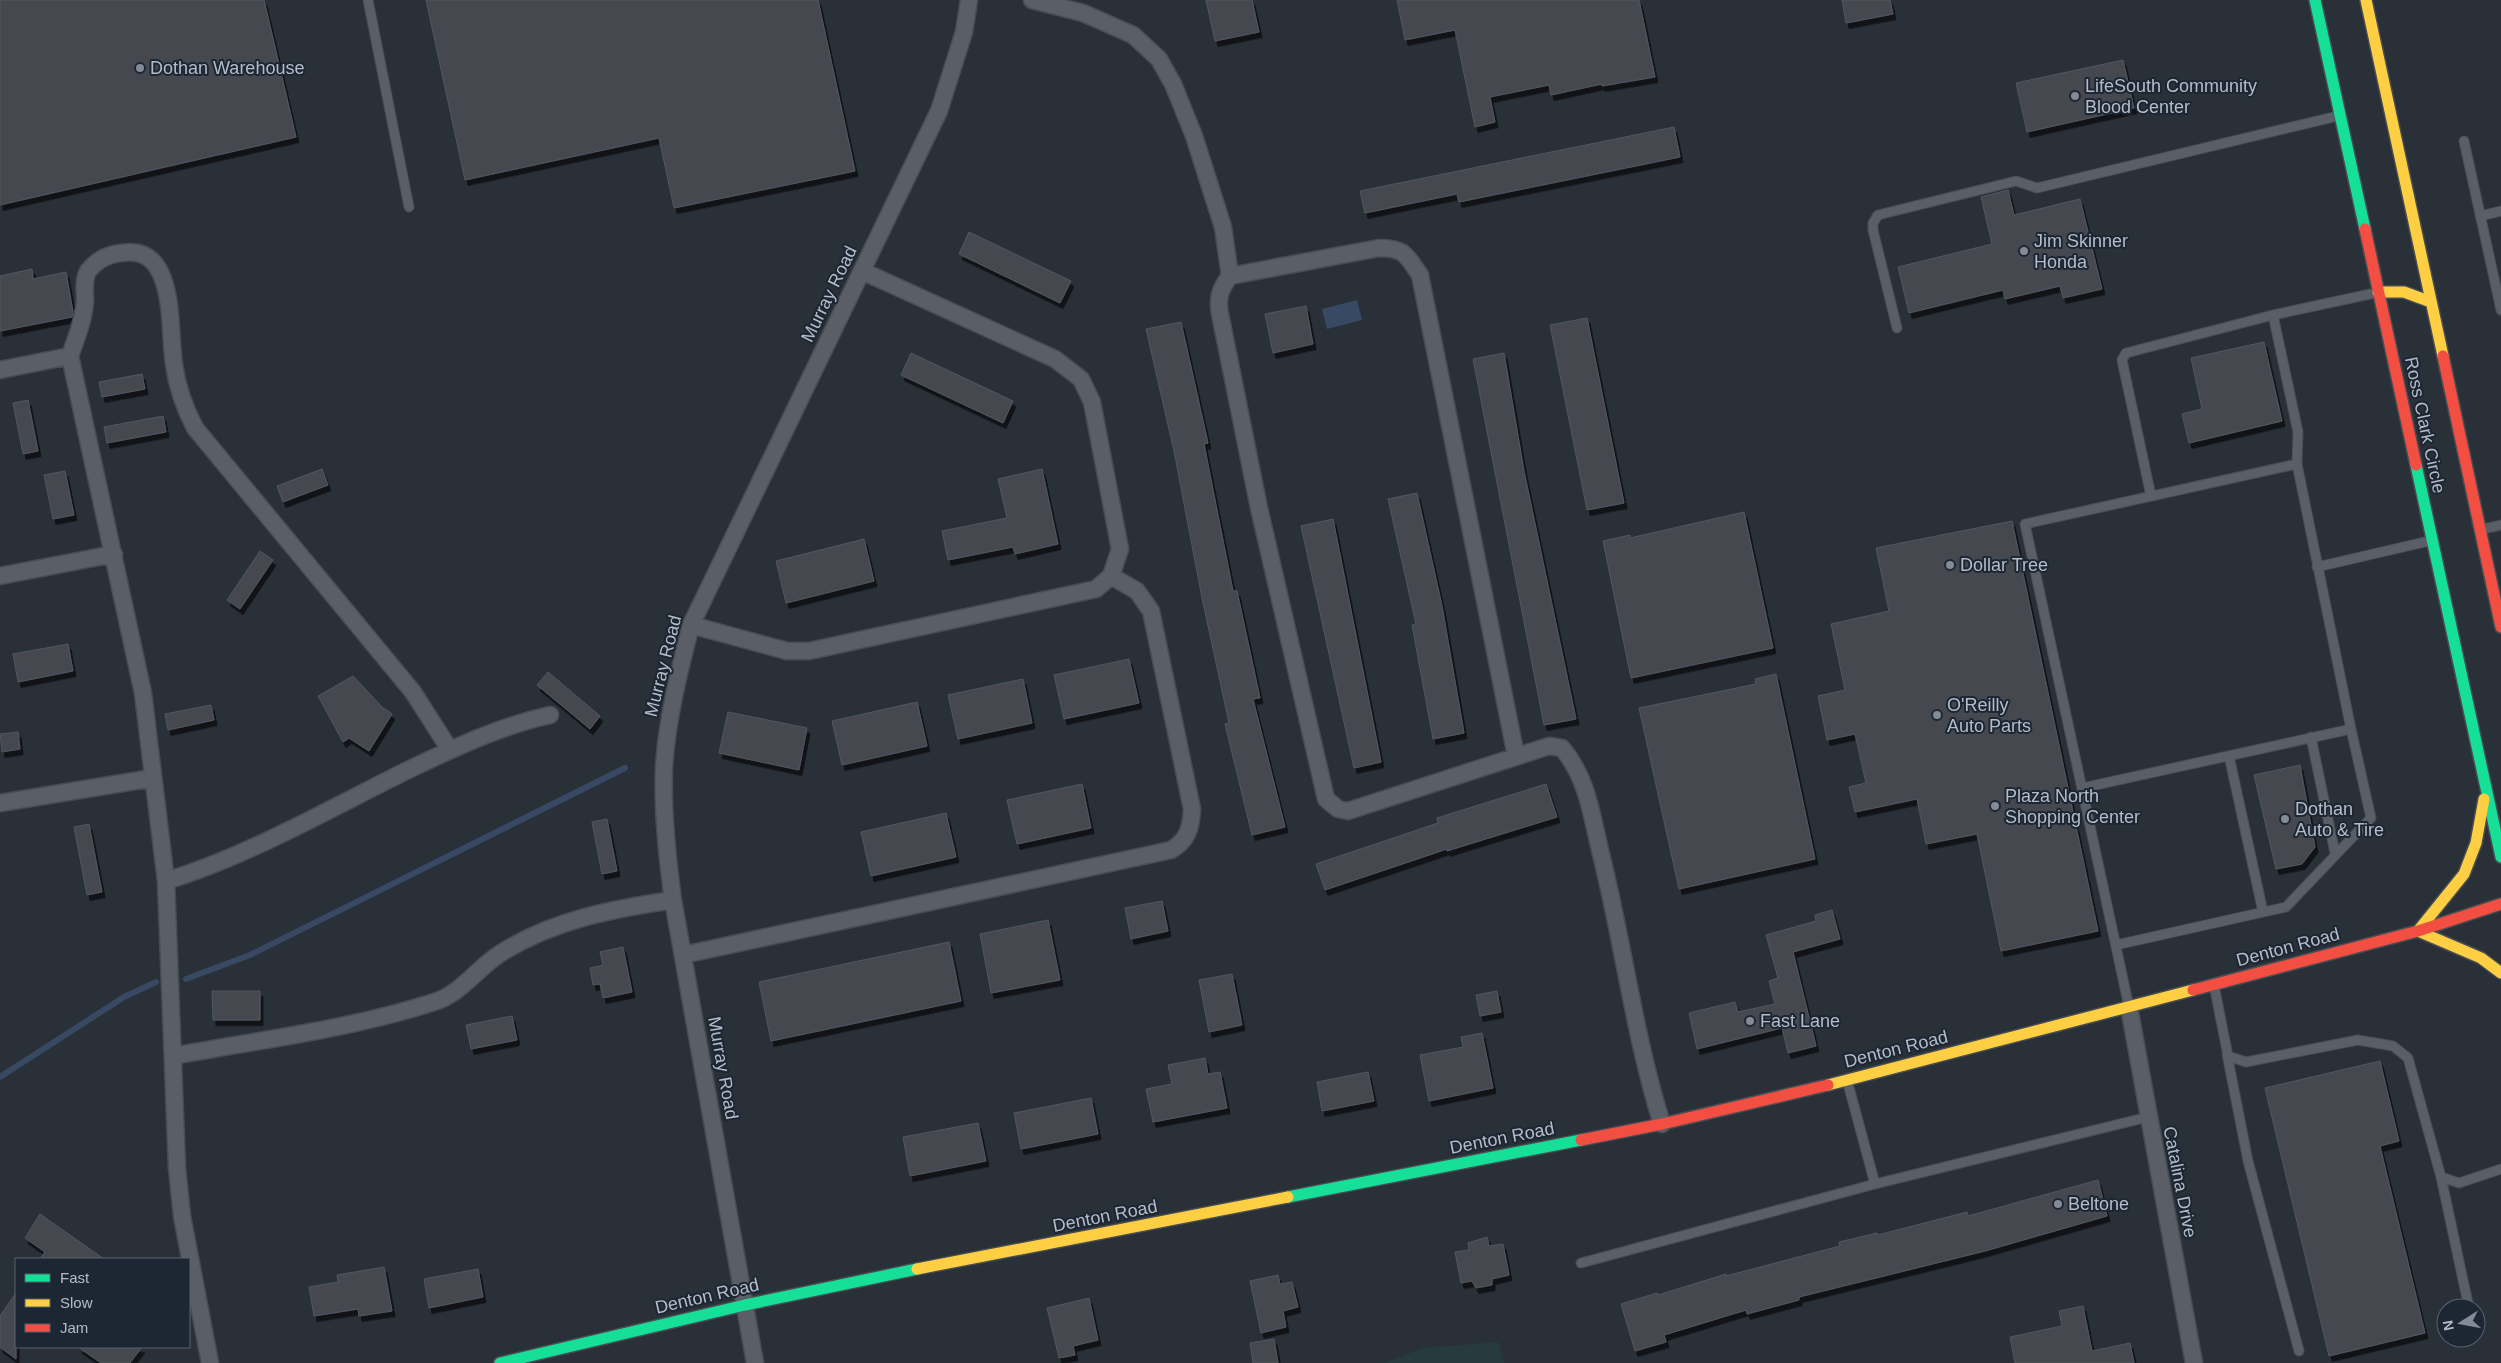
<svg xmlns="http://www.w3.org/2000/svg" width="2501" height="1363" font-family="Helvetica,sans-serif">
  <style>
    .green { fill: #273a3e }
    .water { fill: #384963 }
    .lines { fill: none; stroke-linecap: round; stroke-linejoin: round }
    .stream { stroke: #384963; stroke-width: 6 }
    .building { fill: #444950; stroke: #52575f; filter: url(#shadow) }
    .lane-casing { stroke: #484c53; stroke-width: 11 }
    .street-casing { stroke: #484c53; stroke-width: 19 }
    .fast-casing { stroke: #484c53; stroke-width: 14 }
    .slow-casing { stroke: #484c53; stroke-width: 14 }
    .jam-casing { stroke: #484c53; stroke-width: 14 }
    .lane { stroke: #5a5e66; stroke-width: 9 }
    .street { stroke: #5a5e66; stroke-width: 16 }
    .fast { stroke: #16e098; stroke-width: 11 }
    .slow { stroke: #ffcf43; stroke-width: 11 }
    .jam { stroke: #f24e42; stroke-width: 11 }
    .poi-dot { fill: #848b96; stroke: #1d2633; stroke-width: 2 }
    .labels { text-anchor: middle; stroke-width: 4; stroke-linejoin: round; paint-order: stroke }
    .poi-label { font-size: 18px; fill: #b4bcc9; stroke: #1d2633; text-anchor: start }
    .street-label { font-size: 18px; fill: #b4bcc9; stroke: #1d2633 }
  </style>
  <defs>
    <filter id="shadow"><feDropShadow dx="3" dy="5.5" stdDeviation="0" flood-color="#0009"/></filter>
  </defs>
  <rect width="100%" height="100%" fill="#2a3038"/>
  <path class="green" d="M 1498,1342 L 1504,1363 L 1382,1363 L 1424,1348 Z"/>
  <path class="water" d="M 1357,300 L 1362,320 L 1327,329 L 1322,309 Z"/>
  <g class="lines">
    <path class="stream" d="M 186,979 L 250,955 L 625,768
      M 0,1077 L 124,997 L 156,982"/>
  </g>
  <path class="building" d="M 0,0 L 264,0 L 296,137 L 0,205 Z
    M 426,0 L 818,0 L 855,171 L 674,208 L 659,138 L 465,180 Z
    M 1206,0 L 1252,0 L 1259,32 L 1215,41 Z
    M 1397,0 L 1639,0 L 1655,77 L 1602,86 L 1602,84 L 1551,95 L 1549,85 L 1490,97 L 1495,122 L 1475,127 L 1455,30 L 1405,40 Z
    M 1842,0 L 1890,0 L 1893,14 L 1846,23 Z
    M 2123,60 L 2134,108 L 2027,132 L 2016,83 Z
    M 1674,127 L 1680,157 L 1459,202 L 1457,194 L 1365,213 L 1360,191 Z
    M 2008,190 L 2014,215 L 2080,199 L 2102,289 L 2063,298 L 2060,286 L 2005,299 L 2003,290 L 1909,313 L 1898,267 L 1992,244 L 1981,197 Z
    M 969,232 L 1071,281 L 1060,303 L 959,254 Z
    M 32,269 L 33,279 L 66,272 L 73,312 L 72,317 L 0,331 L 0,276 Z
    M 1306,306 L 1313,344 L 1273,353 L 1265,314 Z
    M 1587,318 L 1624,503 L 1587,510 L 1550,325 Z
    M 1181,322 L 1208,443 L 1204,444 L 1233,591 L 1237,591 L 1260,698 L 1253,699 L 1285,827 L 1252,835 L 1225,724 L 1229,723 L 1202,598 L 1174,451 L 1146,329 Z
    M 2264,342 L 2282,421 L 2189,443 L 2182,414 L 2202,409 L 2191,358 Z
    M 911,353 L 1013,401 L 1003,423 L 901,375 Z
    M 1504,353 L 1524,471 L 1576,719 L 1544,725 L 1473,359 Z
    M 142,374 L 145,389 L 102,397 L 99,382 Z
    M 28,400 L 38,451 L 23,454 L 13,403 Z
    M 163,416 L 166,432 L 107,443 L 104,427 Z
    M 322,469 L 328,485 L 283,502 L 277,486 Z
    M 1042,469 L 1058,544 L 1015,554 L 1013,547 L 948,560 L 942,531 L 1007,518 L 998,479 Z
    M 65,471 L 74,515 L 53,519 L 44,475 Z
    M 1417,493 L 1442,606 L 1464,733 L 1433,739 L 1412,625 L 1416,624 L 1388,499 Z
    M 1744,512 L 1773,648 L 1631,678 L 1603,541 L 1630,535 L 1630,538 Z
    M 1333,519 L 1381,762 L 1354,768 L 1301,526 Z
    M 2012,521 L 2098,931 L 2001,951 L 1977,834 L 1926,844 L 1917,799 L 1855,812 L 1849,787 L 1866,783 L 1855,734 L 1827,740 L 1818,696 L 1845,690 L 1831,624 L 1889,611 L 1876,548 Z
    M 864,539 L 874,581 L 786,603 L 776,561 Z
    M 260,551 L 273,560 L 240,609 L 227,600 Z
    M 68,644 L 73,671 L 18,682 L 13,654 Z
    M 1129,659 L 1139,703 L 1064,719 L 1054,675 Z
    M 548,672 L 600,716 L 590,729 L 537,685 Z
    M 1776,674 L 1815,859 L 1679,889 L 1639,708 L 1756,684 L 1755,679 Z
    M 353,676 L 382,707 L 392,714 L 369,751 L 349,738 L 343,742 L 318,696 Z
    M 1023,679 L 1032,723 L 958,739 L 948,695 Z
    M 917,702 L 927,746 L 842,765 L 832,721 Z
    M 211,705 L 214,720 L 168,730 L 165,714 Z
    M 728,712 L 807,728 L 799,770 L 719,753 Z
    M 18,732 L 20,749 L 2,752 L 0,734 Z
    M 2300,765 L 2315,847 L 2302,864 L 2276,869 L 2254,775 Z
    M 1082,784 L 1091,828 L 1017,844 L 1007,800 Z
    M 1546,784 L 1557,817 L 1447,851 L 1447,849 L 1325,890 L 1316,864 L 1438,823 L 1437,818 Z
    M 946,813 L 956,857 L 871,876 L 861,832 Z
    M 607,819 L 617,871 L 602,874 L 592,822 Z
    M 89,824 L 102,892 L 87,895 L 74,827 Z
    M 1162,901 L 1168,931 L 1131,939 L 1125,908 Z
    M 1832,910 L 1840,939 L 1793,952 L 1816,1046 L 1788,1053 L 1782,1028 L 1697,1049 L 1689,1013 L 1735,1002 L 1738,1012 L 1775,1004 L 1769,981 L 1778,978 L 1766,935 L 1816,921 L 1815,915 Z
    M 1048,920 L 1060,980 L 991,993 L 980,934 Z
    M 949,942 L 961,1001 L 771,1041 L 759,982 Z
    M 623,947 L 632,992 L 603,998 L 600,984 L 593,985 L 590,968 L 603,965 L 600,952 Z
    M 1232,974 L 1242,1025 L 1209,1032 L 1199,980 Z
    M 212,991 L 260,991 L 260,1020 L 213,1020 Z
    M 1497,991 L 1501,1012 L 1480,1016 L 1476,995 Z
    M 512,1016 L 517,1040 L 471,1049 L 466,1025 Z
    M 1482,1033 L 1493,1088 L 1429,1101 L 1420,1055 L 1463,1047 L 1461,1037 Z
    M 1205,1058 L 1208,1074 L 1220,1072 L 1227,1108 L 1153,1122 L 1146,1089 L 1172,1084 L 1168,1065 Z
    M 2380,1061 L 2399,1141 L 2380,1146 L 2425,1333 L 2329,1356 L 2265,1088 Z
    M 1368,1072 L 1374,1101 L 1322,1111 L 1317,1082 Z
    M 1091,1098 L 1098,1134 L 1021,1149 L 1014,1113 Z
    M 978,1123 L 986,1161 L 910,1176 L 903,1137 Z
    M 2098,1180 L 2107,1216 L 1985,1251 L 1799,1297 L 1799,1300 L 1747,1314 L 1746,1310 L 1664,1335 L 1666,1342 L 1635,1351 L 1621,1304 L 1657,1293 L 1658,1295 L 1726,1274 L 1726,1276 L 1840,1246 L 1839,1242 L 1877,1233 L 1878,1235 L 1967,1212 L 1968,1216 Z
    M 40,1214 L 104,1259 L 40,1259 L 45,1252 L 25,1238 Z
    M 1487,1237 L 1489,1246 L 1503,1244 L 1509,1275 L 1492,1279 L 1492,1285 L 1476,1288 L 1472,1281 L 1461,1283 L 1455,1252 L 1469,1250 L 1468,1243 Z
    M 384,1267 L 392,1311 L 359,1316 L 358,1309 L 314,1316 L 309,1287 L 338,1282 L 337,1275 Z
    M 478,1269 L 483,1297 L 429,1308 L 424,1279 Z
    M 1278,1275 L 1280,1284 L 1292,1282 L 1298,1307 L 1283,1311 L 1286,1327 L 1261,1333 L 1250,1281 Z
    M 16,1293 L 16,1359 L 0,1347 L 0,1316 Z
    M 1089,1298 L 1098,1340 L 1073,1346 L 1075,1355 L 1059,1358 L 1047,1308 Z
    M 2083,1306 L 2092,1351 L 2130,1343 L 2134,1363 L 2015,1363 L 2010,1337 L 2062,1326 L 2059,1311 Z
    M 1274,1339 L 1278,1363 L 1253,1363 L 1250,1343 Z
    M 78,1347 L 142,1347 L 130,1363 L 101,1363 Z"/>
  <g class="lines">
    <defs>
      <path id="lane" d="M 368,0 L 409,207
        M 2464,141 L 2501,310
        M 2480,216 L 2501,211
        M 1897,328 L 1873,230 L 1873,223 L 1878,215 L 2016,181 L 2037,188 L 2338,116
        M 2151,496 L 2122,360 L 2126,353 L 2273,315 L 2375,293
        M 2483,529 L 2501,525
        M 2317,567 L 2429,541
        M 2311,737 L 2335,853
        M 2229,756 L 2263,912
        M 2082,788 L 2351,729 L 2297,464 L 2298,432 L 2273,315
        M 2116,945 L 2286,907 L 2371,818 L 2351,729
        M 2214,985 L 2228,1056 L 2246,1062 L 2358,1040 L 2393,1046 L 2408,1058 L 2441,1177 L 2459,1183 L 2501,1169
        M 2129,1007 L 2025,524 L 2297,464
        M 2227,1054 L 2248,1161 L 2299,1351
        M 1847,1080 L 1875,1184
        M 2441,1177 L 2469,1308
        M 1581,1263 L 1875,1184 L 2148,1117"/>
      <path id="street" d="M 1032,0 L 1083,13 L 1133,35 L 1159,59 L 1173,84 L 1194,136 L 1223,227 L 1230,276
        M 0,370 L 70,356
        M 0,576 L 114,554
        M 691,625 L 787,651 L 809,651 L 1096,589 L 1111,576 L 1120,549 L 1092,402 L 1081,379 L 1055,359 L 862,271
        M 1516,756 L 1420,275 C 1406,255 1405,248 1379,248 L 1230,276 C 1220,289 1217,298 1220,314 L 1259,508 L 1326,799 L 1338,809 L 1348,811 L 1549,746 L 1562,748 C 1587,778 1591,812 1600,850 C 1623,941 1634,1035 1662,1124
        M 0,803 L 153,778
        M 166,881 C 250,855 329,809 408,770 C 454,748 500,726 550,715
        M 683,955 L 1171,850 C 1188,840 1191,828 1192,809 L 1151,611 L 1137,591 L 1111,576
        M 2129,1007 L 2194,1363
        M 173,1056 C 259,1040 351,1029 434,1002 C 461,994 477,968 501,953 C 553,920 612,909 673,900
        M 210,1363 L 182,1216 L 177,1168 L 166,881 L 143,693 L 70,356 C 76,338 84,320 85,301 C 85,291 83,280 88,271 C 96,261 108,254 121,253 C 178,243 168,329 174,364 C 177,387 184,407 195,428 L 413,692 L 450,750
        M 755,1363 L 673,900 C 667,856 662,811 664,767 C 667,719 679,672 691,625 L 939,111 L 964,32 L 969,0"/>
      <path id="fast" d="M 2315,0 L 2365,229
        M 2416,465 L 2501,857
        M 1288,1197 L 1581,1140
        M 500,1363 L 745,1305 L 917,1269"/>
      <path id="slow" d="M 2366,0 L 2443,356
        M 2378,292 L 2404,292 L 2431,302
        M 2484,799 L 2476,843 L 2464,874 L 2418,931 L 2481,958 L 2501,973
        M 1828,1085 L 2193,990
        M 917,1269 L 1288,1197"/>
      <path id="jam" d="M 2365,229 L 2416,465
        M 2443,356 L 2501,627
        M 2193,990 L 2418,931 L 2501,904
        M 1581,1140 L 1662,1124 L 1828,1085"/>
    </defs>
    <use href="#lane" class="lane-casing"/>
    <use href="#street" class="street-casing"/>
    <use href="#fast" class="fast-casing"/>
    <use href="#slow" class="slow-casing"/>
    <use href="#jam" class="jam-casing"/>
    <use href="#lane" class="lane"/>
    <use href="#street" class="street"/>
    <use href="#fast" class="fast"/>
    <use href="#slow" class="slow"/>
    <use href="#jam" class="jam"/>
  </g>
  <g class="poi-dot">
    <circle cx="140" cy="68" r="5"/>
    <circle cx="2075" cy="96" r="5"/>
    <circle cx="2024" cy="251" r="5"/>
    <circle cx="1950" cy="565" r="5"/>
    <circle cx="1937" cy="715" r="5"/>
    <circle cx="1995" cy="806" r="5"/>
    <circle cx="2285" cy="819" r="5"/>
    <circle cx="1750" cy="1021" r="5"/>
    <circle cx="2058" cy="1204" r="5"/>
  </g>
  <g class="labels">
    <g class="poi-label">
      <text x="150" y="74">Dothan Warehouse</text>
      <text x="2085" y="92">LifeSouth Community<tspan x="2085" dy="21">Blood Center</tspan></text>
      <text x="2034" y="247">Jim Skinner<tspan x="2034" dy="21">Honda</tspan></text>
      <text x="1960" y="571">Dollar Tree</text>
      <text x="1947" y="711">O'Reilly<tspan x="1947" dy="21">Auto Parts</tspan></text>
      <text x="2005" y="802">Plaza North<tspan x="2005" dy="21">Shopping Center</tspan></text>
      <text x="2295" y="815">Dothan<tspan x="2295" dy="21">Auto &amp; Tire</tspan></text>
      <text x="1760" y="1027">Fast Lane</text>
      <text x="2068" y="1210">Beltone</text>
    </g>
    <g class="street-label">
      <text transform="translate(829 294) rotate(-64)" y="6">Murray Road</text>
      <text transform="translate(2425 425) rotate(78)" y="6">Ross Clark Circle</text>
      <text transform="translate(663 666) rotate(-76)" y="6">Murray Road</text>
      <text transform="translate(2288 947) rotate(-15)" y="6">Denton Road</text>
      <text transform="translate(1896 1049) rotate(-14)" y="6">Denton Road</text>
      <text transform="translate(723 1068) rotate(80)" y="6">Murray Road</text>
      <text transform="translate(1502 1138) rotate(-11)" y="6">Denton Road</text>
      <text transform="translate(2180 1182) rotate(79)" y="6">Catalina Drive</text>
      <text transform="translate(1105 1216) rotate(-11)" y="6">Denton Road</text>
      <text transform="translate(707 1296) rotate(-13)" y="6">Denton Road</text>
    </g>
  </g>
  <rect x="15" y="1258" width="175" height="90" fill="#1d2633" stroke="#59626f"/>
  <rect x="25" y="1274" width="25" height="8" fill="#16e098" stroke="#59626f"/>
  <text x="60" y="1283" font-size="15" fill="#b4bcc9">Fast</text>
  <rect x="25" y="1299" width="25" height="8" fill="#ffcf43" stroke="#59626f"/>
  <text x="60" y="1308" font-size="15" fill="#b4bcc9">Slow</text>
  <rect x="25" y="1324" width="25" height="8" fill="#f24e42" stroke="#59626f"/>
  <text x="60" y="1333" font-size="15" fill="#b4bcc9">Jam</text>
  <g transform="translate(2461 1323) rotate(259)"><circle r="24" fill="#1d2633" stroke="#59626f"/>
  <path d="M0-4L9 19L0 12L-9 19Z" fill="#848b96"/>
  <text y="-8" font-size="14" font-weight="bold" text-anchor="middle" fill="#b4bcc9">N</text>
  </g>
</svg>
